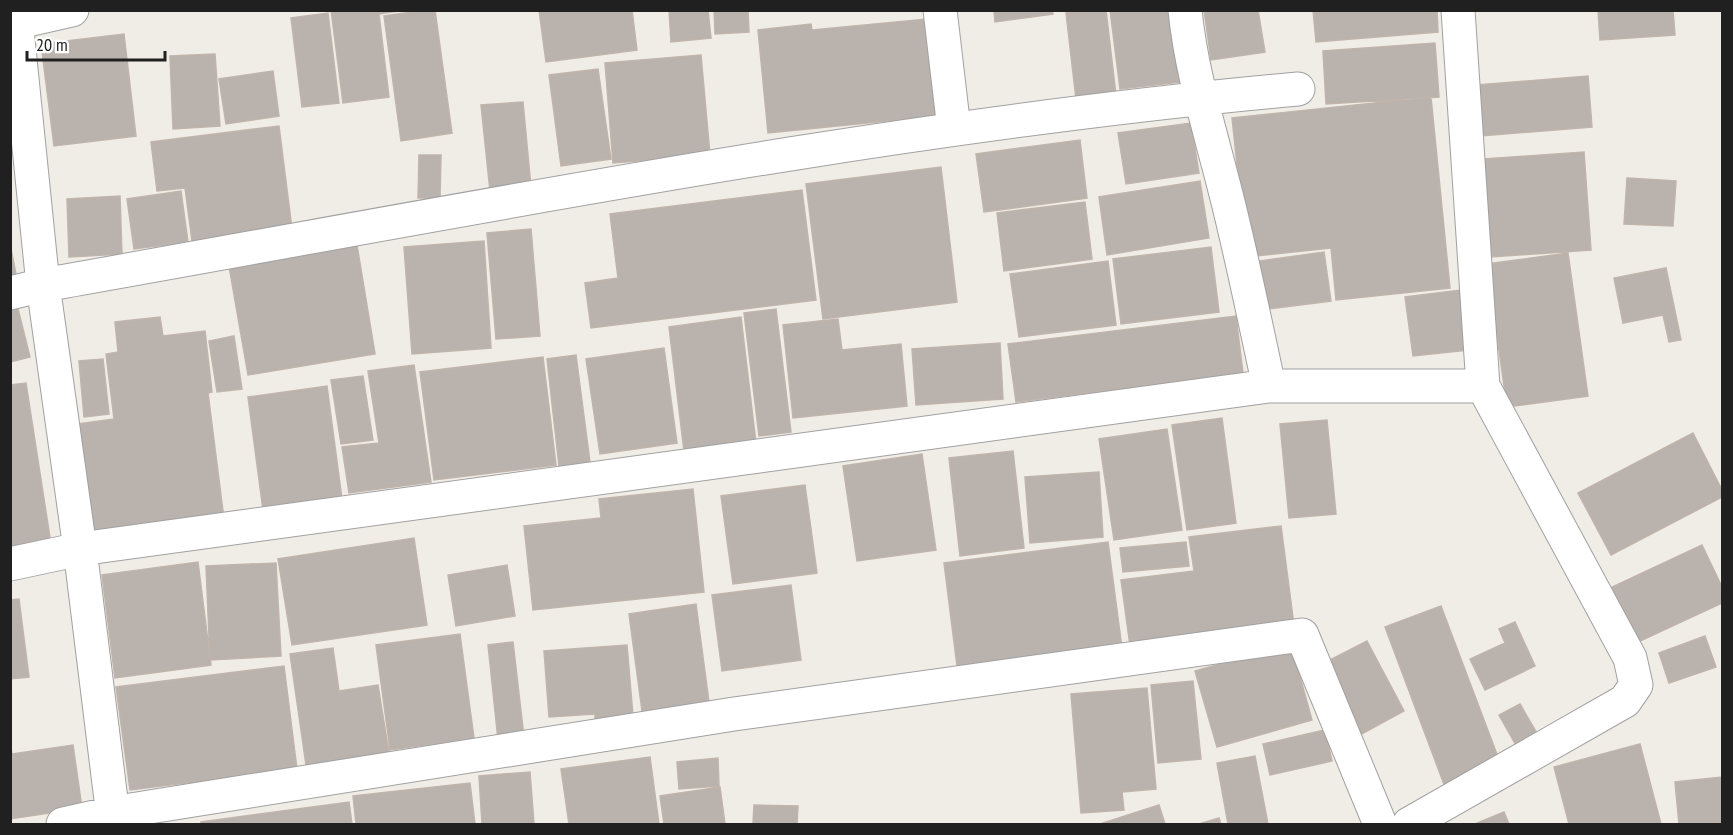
<svg xmlns="http://www.w3.org/2000/svg" width="1733" height="835" font-family="'PT Sans Narrow',sans-serif">
  <style>
    .building { fill: #b9b2ad; stroke: #c0b4ab; stroke-width: 1.5 }
    .lines { fill: none; stroke-linecap: round; stroke-linejoin: round }
    .minor-casing { stroke: #a1a1a1; stroke-width: 35 }
    .minor { stroke: #fff; stroke-width: 33 }
  </style>
  <rect width="100%" height="100%" fill="#f0ede7"/>
  <path class="building" d="M 331,10 L 405,10 L 379,14 L 389,97 L 343,103 Z
    M 426,10 L 435,10 L 452,133 L 401,141 L 384,16 Z
    M 539,10 L 632,10 L 637,50 L 546,62 Z
    M 669,10 L 708,10 L 711,38 L 671,42 Z
    M 714,10 L 748,10 L 749,32 L 715,34 Z
    M 994,10 L 1052,10 L 1053,14 L 995,22 Z
    M 1093,10 L 1106,10 L 1116,95 L 1076,99 L 1066,13 Z
    M 1110,10 L 1171,10 L 1180,82 L 1120,89 Z
    M 1204,10 L 1258,10 L 1265,52 L 1211,60 Z
    M 1313,10 L 1437,10 L 1438,32 L 1316,42 Z
    M 1598,10 L 1673,10 L 1675,35 L 1600,40 Z
    M 328,13 L 339,103 L 302,107 L 291,18 Z
    M 927,19 L 937,116 L 768,133 L 758,30 L 811,24 L 812,30 Z
    M 124,34 L 136,136 L 54,146 L 41,44 Z
    M 1435,43 L 1439,97 L 1326,104 L 1323,51 Z
    M 215,54 L 220,126 L 173,129 L 170,56 Z
    M 701,55 L 710,155 L 613,163 L 605,63 Z
    M 598,69 L 611,159 L 561,166 L 549,75 Z
    M 273,71 L 279,116 L 226,124 L 219,79 Z
    M 1588,76 L 1592,127 L 1480,136 L 1477,85 Z
    M 1431,97 L 1450,288 L 1336,300 L 1331,248 L 1247,257 L 1232,118 Z
    M 523,102 L 531,187 L 490,191 L 481,105 Z
    M 1191,123 L 1199,173 L 1126,184 L 1118,133 Z
    M 279,126 L 292,229 L 192,241 L 185,188 L 157,191 L 151,142 Z
    M 1080,140 L 1087,198 L 984,212 L 976,154 Z
    M 1584,152 L 1591,250 L 1490,257 L 1484,159 Z
    M 419,155 L 441,155 L 440,198 L 418,198 Z
    M 941,167 L 957,302 L 823,319 L 806,184 Z
    M 1627,178 L 1676,181 L 1673,226 L 1624,224 Z
    M 1200,181 L 1209,238 L 1107,255 L 1099,197 Z
    M 802,190 L 816,300 L 591,328 L 585,283 L 618,278 L 610,214 Z
    M 181,191 L 188,242 L 134,249 L 127,199 Z
    M 120,196 L 122,254 L 69,257 L 67,199 Z
    M 1085,202 L 1092,259 L 1004,271 L 997,213 Z
    M 531,229 L 540,336 L 496,339 L 487,233 Z
    M 484,241 L 491,348 L 412,354 L 404,247 Z
    M 10,244 L 18,284 L 10,285 Z
    M 357,245 L 375,354 L 248,375 L 229,266 Z
    M 1211,247 L 1219,312 L 1121,324 L 1113,259 Z
    M 1324,252 L 1331,301 L 1259,310 L 1253,262 Z
    M 1568,253 L 1588,396 L 1507,407 L 1487,264 Z
    M 1108,261 L 1116,325 L 1019,337 L 1010,274 Z
    M 1666,268 L 1681,340 L 1669,342 L 1663,315 L 1623,323 L 1614,278 Z
    M 1461,290 L 1468,350 L 1413,356 L 1405,297 Z
    M 17,305 L 30,357 L 10,362 L 10,306 Z
    M 776,309 L 791,432 L 759,436 L 744,313 Z
    M 1236,316 L 1243,373 L 1016,402 L 1008,344 Z
    M 160,317 L 163,336 L 205,331 L 212,392 L 208,393 L 224,519 L 92,535 L 78,424 L 114,419 L 106,354 L 118,352 L 115,322 Z
    M 741,317 L 756,443 L 684,451 L 669,327 Z
    M 838,319 L 842,350 L 901,344 L 907,406 L 793,418 L 783,325 Z
    M 234,336 L 242,389 L 217,392 L 209,341 Z
    M 1000,343 L 1003,399 L 916,405 L 912,349 Z
    M 664,348 L 677,443 L 600,454 L 586,359 Z
    M 576,355 L 590,462 L 559,466 L 547,359 Z
    M 543,357 L 556,465 L 434,480 L 420,372 Z
    M 103,359 L 109,414 L 84,417 L 79,361 Z
    M 414,365 L 431,482 L 349,493 L 342,447 L 379,443 L 368,371 Z
    M 363,376 L 373,440 L 341,444 L 331,380 Z
    M 26,383 L 51,544 L 10,550 L 10,385 Z
    M 327,386 L 342,499 L 263,510 L 248,397 Z
    M 1222,418 L 1236,523 L 1187,530 L 1172,425 Z
    M 1327,420 L 1336,514 L 1289,518 L 1280,424 Z
    M 1167,429 L 1182,530 L 1114,540 L 1099,439 Z
    M 1693,433 L 1722,490 L 1722,497 L 1611,555 L 1578,493 Z
    M 1013,451 L 1024,548 L 960,556 L 949,458 Z
    M 922,454 L 936,550 L 857,561 L 843,466 Z
    M 1099,472 L 1103,537 L 1030,543 L 1025,477 Z
    M 805,485 L 817,573 L 733,584 L 721,496 Z
    M 693,489 L 704,592 L 533,610 L 524,526 L 601,518 L 599,499 Z
    M 1281,526 L 1294,625 L 1130,646 L 1121,580 L 1194,571 L 1189,537 Z
    M 414,538 L 427,625 L 292,645 L 278,559 Z
    M 1108,542 L 1122,648 L 957,666 L 944,563 Z
    M 1186,542 L 1189,566 L 1123,572 L 1120,548 Z
    M 1702,545 L 1722,587 L 1722,603 L 1638,642 L 1612,587 Z
    M 198,562 L 211,665 L 115,678 L 102,575 Z
    M 276,563 L 281,656 L 210,660 L 206,566 Z
    M 507,565 L 515,616 L 456,626 L 448,575 Z
    M 791,585 L 801,660 L 722,671 L 712,595 Z
    M 19,599 L 29,677 L 10,679 L 10,600 Z
    M 696,604 L 709,702 L 642,711 L 629,614 Z
    M 1441,606 L 1501,765 L 1445,787 L 1385,627 Z
    M 1515,622 L 1535,666 L 1485,690 L 1470,659 L 1505,643 L 1499,629 Z
    M 460,634 L 474,738 L 390,750 L 376,645 Z
    M 1705,636 L 1716,667 L 1669,683 L 1659,653 Z
    M 1367,641 L 1404,711 L 1358,736 L 1320,665 Z
    M 513,642 L 524,737 L 498,740 L 488,645 Z
    M 1291,644 L 1312,720 L 1217,747 L 1195,671 Z
    M 627,645 L 633,716 L 595,719 L 595,714 L 549,717 L 544,651 Z
    M 333,648 L 339,691 L 378,685 L 389,753 L 306,765 L 290,654 Z
    M 284,666 L 297,769 L 130,790 L 116,687 Z
    M 1193,681 L 1201,759 L 1158,763 L 1151,685 Z
    M 1147,688 L 1156,789 L 1122,792 L 1124,810 L 1081,813 L 1071,694 Z
    M 1520,704 L 1538,735 L 1517,747 L 1499,715 Z
    M 1325,730 L 1332,761 L 1270,775 L 1263,744 Z
    M 1640,744 L 1661,824 L 1569,824 L 1554,767 Z
    M 10,745 L 12,754 L 73,745 L 82,808 L 10,819 Z
    M 1255,756 L 1268,824 L 1228,824 L 1217,763 Z
    M 650,757 L 659,824 L 569,824 L 561,769 Z
    M 718,758 L 719,786 L 679,789 L 677,762 Z
    M 530,772 L 534,824 L 482,824 L 479,776 Z
    M 1722,777 L 1722,824 L 1679,824 L 1675,782 Z
    M 470,783 L 475,824 L 356,824 L 353,796 Z
    M 720,787 L 725,824 L 664,824 L 660,796 Z
    M 349,802 L 352,824 L 201,824 L 201,822 Z
    M 754,805 L 798,806 L 797,824 L 753,824 Z
    M 1159,805 L 1165,824 L 1100,824 Z
    M 1504,812 L 1509,824 L 1475,824 Z
    M 1219,818 L 1221,824 L 1199,824 Z"/>
  <g class="lines">
    <defs>
      <path id="minor" d="M 15,10 L 43,285 L 80,549 L 114,824
        M 940,10 L 954,129
        M 1185,10 C 1191,72 1211,134 1226,194 C 1242,257 1255,322 1269,386
        M 10,24 L 72,10
        M 10,293 L 43,285 C 459,212 876,127 1298,89
        M 10,564 L 80,549 L 1269,386 L 1483,386 L 1458,10
        M 63,824 L 112,813 L 734,714 L 1302,635 L 1380,824
        M 1409,824 L 1625,701 L 1636,685 L 1630,658 L 1483,386"/>
    </defs>
    <use href="#minor" class="minor-casing"/>
    <use href="#minor" class="minor"/>
  </g>
  <rect width="1733" height="835" fill="none" stroke="#202020" stroke-width="24"/>
  <path d="M27 51v9h138v-9" fill="none" stroke="#202020" stroke-width="3"/>
  <text x="36" y="51" font-size="18" fill="#202020" stroke="#ffffff" stroke-width="4.5" paint-order="stroke">20 m</text>
</svg>
